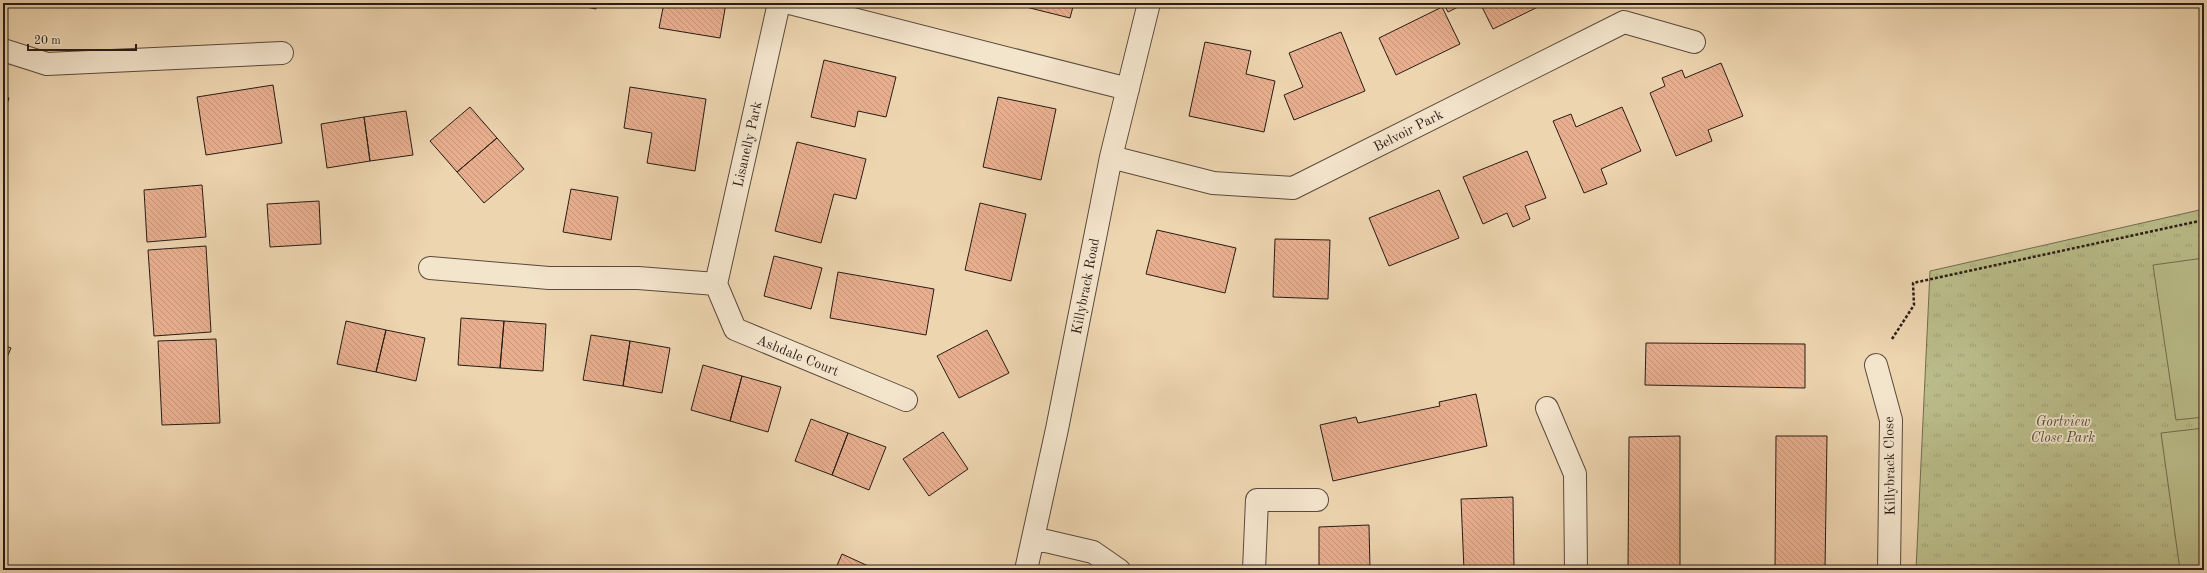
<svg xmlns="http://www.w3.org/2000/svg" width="2207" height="573" font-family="'Old Standard TT',serif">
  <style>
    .park { fill: url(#park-tufts); stroke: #726c50 }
    .pitch { fill: #babd8a; stroke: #726c50 }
    .building { fill: url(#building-back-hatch); stroke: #291c15 }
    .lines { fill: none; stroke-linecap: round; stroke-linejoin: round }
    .street-casing { stroke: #5a4a3c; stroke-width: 24 }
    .path { stroke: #291c15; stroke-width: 2.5; stroke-dasharray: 3 2; stroke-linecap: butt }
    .street { stroke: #f3e4cc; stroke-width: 22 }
    .labels { text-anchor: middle; stroke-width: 3.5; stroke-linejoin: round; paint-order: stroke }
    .street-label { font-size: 14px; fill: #291c15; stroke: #f3e4cc }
    .park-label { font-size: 14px; font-style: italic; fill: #544c38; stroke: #f3e4cc }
  </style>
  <defs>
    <pattern id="park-tufts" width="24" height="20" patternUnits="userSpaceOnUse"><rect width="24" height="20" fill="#babd8a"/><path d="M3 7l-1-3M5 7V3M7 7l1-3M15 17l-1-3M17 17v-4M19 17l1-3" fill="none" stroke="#a0a276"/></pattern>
    <pattern id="building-back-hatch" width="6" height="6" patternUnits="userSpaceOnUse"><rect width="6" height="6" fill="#e8af8f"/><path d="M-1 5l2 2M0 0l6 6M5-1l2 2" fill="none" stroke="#c7967a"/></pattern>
  </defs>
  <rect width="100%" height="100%" fill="#edd5b0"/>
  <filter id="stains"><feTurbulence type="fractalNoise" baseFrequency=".005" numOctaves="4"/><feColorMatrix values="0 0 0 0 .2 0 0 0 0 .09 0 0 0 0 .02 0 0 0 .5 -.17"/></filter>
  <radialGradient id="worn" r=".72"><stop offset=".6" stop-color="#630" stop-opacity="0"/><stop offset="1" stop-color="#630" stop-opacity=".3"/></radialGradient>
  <path class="park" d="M 2204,209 L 2204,570 L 1916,570 L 1930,271 Z"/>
  <path class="pitch" d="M 2204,258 L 2204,417 L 2176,420 L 2153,265 Z
    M 2204,428 L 2204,570 L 2180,570 L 2161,433 Z"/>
  <path class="building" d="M 576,3 L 597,3 L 596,9 L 576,5 Z
    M 664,3 L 726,3 L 720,38 L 659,28 Z
    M 1023,3 L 1074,3 L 1070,18 L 1022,6 Z
    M 1443,3 L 1466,3 L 1448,12 Z
    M 1480,3 L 1546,3 L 1493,29 Z
    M 1442,7 L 1460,44 L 1396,75 L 1379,38 Z
    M 1341,32 L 1365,91 L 1294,120 L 1284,95 L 1303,87 L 1289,53 Z
    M 1205,42 L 1251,51 L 1246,74 L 1275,81 L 1264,132 L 1189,116 Z
    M 824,60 L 896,77 L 886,117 L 858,111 L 855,127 L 811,117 Z
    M 1721,63 L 1743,116 L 1708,130 L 1712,141 L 1676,156 L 1650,93 L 1665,86 L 1662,78 L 1682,70 L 1685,78 Z
    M 273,85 L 282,143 L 206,155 L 197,97 Z
    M 630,87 L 706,99 L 695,171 L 647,163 L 652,133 L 624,128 Z
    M 3,96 L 9,98 L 3,116 Z
    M 998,97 L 1056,109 L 1041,180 L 983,167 Z
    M 470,107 L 497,138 L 457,172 L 430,141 Z
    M 1622,107 L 1641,151 L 1601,169 L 1607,184 L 1584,193 L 1553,121 L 1571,114 L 1576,127 Z
    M 406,111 L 413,155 L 370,161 L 364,117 Z
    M 364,117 L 370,161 L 327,168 L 321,124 Z
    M 497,138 L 524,169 L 484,203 L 457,172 Z
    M 797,142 L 866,159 L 856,199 L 834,194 L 821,243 L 775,231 Z
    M 1527,151 L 1546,198 L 1525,206 L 1530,219 L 1513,227 L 1507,213 L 1483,224 L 1463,177 Z
    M 202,185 L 206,237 L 147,242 L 144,190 Z
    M 571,189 L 618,197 L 611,240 L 563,232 Z
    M 1439,190 L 1459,238 L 1389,266 L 1369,218 Z
    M 319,201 L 321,244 L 270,247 L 267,204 Z
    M 980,203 L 1026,214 L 1011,281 L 965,270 Z
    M 1157,230 L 1236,248 L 1225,293 L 1146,274 Z
    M 1275,239 L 1330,240 L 1328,299 L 1273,297 Z
    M 206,246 L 211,332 L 154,336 L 148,250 Z
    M 774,256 L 822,268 L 811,309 L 764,296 Z
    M 838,272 L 934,289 L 926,335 L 830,318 Z
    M 461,318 L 504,321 L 500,368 L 458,365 Z
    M 346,321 L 386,330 L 376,372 L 337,364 Z
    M 504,321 L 546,324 L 543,371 L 500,368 Z
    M 386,330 L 425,338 L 416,381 L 376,372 Z
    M 987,330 L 1009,373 L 959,398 L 937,356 Z
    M 591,335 L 630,341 L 623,386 L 583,380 Z
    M 216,339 L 220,423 L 162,425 L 158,341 Z
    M 630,341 L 670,348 L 662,393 L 623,386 Z
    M 1646,343 L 1805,344 L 1805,388 L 1645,385 Z
    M 3,345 L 11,348 L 3,367 Z
    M 703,365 L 742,376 L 730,421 L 691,410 Z
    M 742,376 L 781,387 L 768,432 L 730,421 Z
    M 1476,394 L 1487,446 L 1333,481 L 1320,425 L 1356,417 L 1358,423 L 1440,406 L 1439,402 Z
    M 811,419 L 848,433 L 832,475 L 795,461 Z
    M 943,432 L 968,469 L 929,496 L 903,459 Z
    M 848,433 L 886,447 L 869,490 L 832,475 Z
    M 1680,436 L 1680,570 L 1628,570 L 1629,437 Z
    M 1776,436 L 1827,436 L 1825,570 L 1775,570 Z
    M 1513,497 L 1514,570 L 1464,570 L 1461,499 Z
    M 1369,525 L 1370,570 L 1319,570 L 1319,527 Z
    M 842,554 L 877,570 L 835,570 Z
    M 807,566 L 815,570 L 805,570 Z"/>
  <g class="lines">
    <defs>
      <path id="street" d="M 790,3 L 1128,89
        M 3,50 L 47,64 L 282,53
        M 1111,157 L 1213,183 L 1293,188 L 1624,22 L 1694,42
        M 430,268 L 549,278 L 638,278 L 716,284
        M 716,284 L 779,3
        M 716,284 L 735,329 L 906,400
        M 1876,365 L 1891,420 L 1889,570
        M 1547,408 L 1575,474 L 1576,570
        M 1033,538 L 1093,552 L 1119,570
        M 1026,570 L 1057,429 L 1111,157 L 1149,3
        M 1254,570 L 1257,500 L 1317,500"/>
    </defs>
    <use href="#street" class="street-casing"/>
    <path class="path" d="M 1892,339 L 1914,305 L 1913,283 L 2204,220"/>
    <use href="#street" class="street"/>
  </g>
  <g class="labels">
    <g class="street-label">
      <text transform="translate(1408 130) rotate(-27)" y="5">Belvoir Park</text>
      <text transform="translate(747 144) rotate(-77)" y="5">Lisanelly Park</text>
      <text transform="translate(1085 286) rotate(-79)" y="5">Killybrack Road</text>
      <text transform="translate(798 355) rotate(22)" y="5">Ashdale Court</text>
      <text transform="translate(1889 466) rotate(-91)" y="5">Killybrack Close</text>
    </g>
    <g class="park-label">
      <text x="2063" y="426">Gortview<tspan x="2063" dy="16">Close Park</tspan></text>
    </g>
  </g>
  <rect width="2207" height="573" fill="none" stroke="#edd5b0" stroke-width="16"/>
  <rect x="4" y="4" width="2199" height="565" fill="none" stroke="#291c15" stroke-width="2"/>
  <rect x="8" y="8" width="2191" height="557" fill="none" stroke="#291c15"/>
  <path d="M28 44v6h108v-6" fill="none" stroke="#291c15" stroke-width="2"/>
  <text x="34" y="44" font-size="12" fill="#291c15" stroke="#f3e4cc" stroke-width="3" paint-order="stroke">20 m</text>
  <rect width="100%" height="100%" filter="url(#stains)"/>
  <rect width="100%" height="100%" fill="url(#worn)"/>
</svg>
